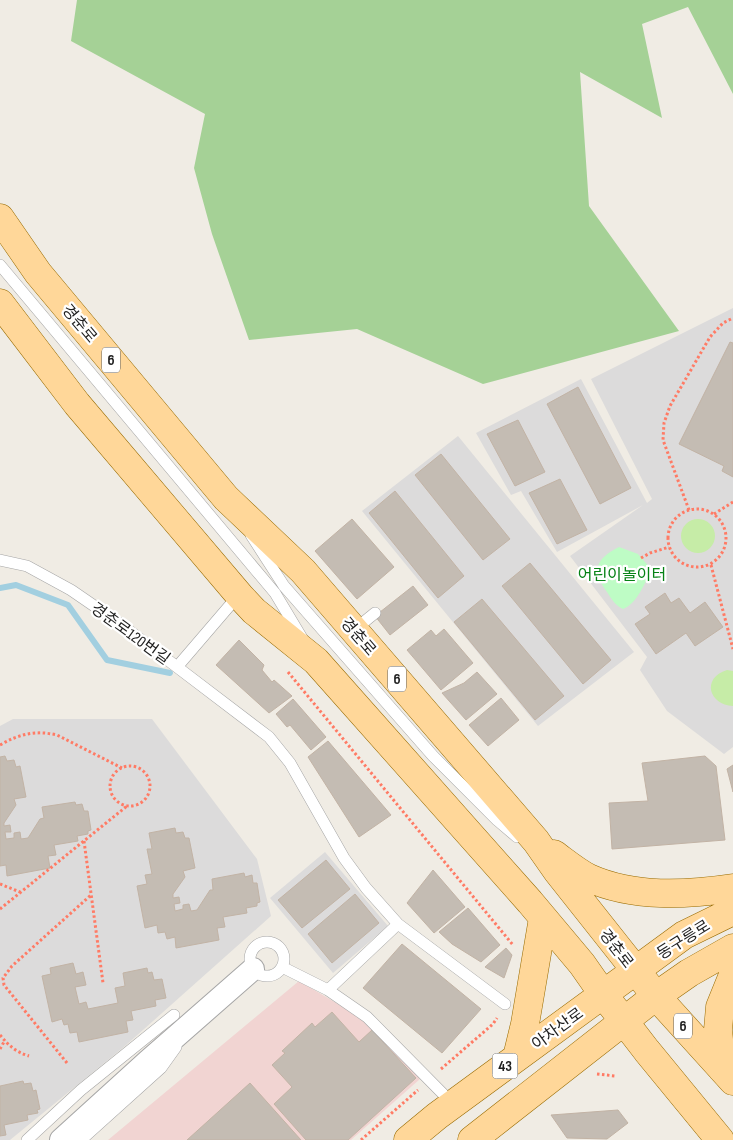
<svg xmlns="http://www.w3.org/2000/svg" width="733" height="1140" font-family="'Sofia Sans Condensed','Noto Sans KR',sans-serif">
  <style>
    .residential { fill: #dcdbdb }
    .commercial { fill: #f1d4d2 }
    .grass { fill: #c6eca7 }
    .forest { fill: #a5d196 }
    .park { fill: #befcc5 }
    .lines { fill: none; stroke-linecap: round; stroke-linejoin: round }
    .stream { stroke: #a2cfe0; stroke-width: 6 }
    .building { fill: #c4bcb3; stroke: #c2b3a5 }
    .service-casing { stroke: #a5a5a5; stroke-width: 12 }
    .minor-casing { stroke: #a5a5a5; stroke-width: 24 }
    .primary-casing { stroke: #986b00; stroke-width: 29 }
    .path { stroke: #ff7b65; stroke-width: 3; stroke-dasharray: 2.5 2.5; stroke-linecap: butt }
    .service { stroke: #fff; stroke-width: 11 }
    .minor { stroke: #fff; stroke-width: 22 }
    .primary { stroke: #ffd799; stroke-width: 28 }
    .labels { text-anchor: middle; stroke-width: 4.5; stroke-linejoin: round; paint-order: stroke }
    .shield { fill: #fff; stroke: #626262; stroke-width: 1 }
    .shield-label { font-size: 15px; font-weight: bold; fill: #1e1e1e }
    .street-label { font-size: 16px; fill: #1e1e1e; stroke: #fff }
    .park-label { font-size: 16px; fill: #068215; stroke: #fff }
  </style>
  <rect width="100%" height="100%" fill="#f0ece4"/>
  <path class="residential" d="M 733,308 L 733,747 L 724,754 L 667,711 L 640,670 L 647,657 L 570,556 L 643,505 L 557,552 L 521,491 L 511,495 L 476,433 L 581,379 L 647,503 L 652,499 L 591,379 Z
    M 458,436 L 634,652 L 538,726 L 362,511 Z
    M 13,719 L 152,719 L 257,859 L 271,916 L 125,1046 L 10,1140 L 0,1140 L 0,726 Z
    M 325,852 L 388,926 L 333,973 L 270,898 Z"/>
  <path class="commercial" d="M 299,981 L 360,1017 L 379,1033 L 420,1079 L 351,1140 L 108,1140 Z"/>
  <path class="grass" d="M681 536a17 17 0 1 1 34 0a17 17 0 1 1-34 0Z
    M 727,670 L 733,671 L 733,706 C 709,705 701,678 727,670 Z"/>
  <path class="forest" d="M 77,0 L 733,0 L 733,94 L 688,7 L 642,24 L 662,118 L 580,72 L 589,206 L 679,331 L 483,384 L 357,329 L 249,340 L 212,234 L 194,168 L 205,114 L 71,41 Z"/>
  <path class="park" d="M 619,547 L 638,554 L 652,570 C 644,583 638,603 623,609 C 615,605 612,600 607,592 C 591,571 595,559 619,547 Z"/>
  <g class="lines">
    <path class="stream" d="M 0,588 L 16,585 L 68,605 L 107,660 L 170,673"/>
  </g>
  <path class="building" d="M 730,342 L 733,343 L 733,477 L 722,471 L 724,466 L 679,444 Z
    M 578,387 L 631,488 L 600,504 L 547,404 Z
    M 518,420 L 545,472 L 515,486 L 487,434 Z
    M 441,454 L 510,539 L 483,560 L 415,475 Z
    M 560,479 L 587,530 L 557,544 L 529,493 Z
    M 395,491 L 464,576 L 438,598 L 369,513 Z
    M 352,519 L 394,567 L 357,599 L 315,551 Z
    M 530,563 L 611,660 L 583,684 L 502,586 Z
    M 413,586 L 428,605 L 390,635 L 375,616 Z
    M 665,593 L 671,603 L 679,598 L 690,613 L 705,602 L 723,627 L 695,646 L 686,633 L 656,654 L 635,624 L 650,614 L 645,607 Z
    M 482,599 L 564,696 L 535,720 L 454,622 Z
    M 444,629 L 473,663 L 441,690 L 407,650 L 431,630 L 436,636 Z
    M 239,640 L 264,665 L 262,670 L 272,682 L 274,680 L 292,696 L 269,713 L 216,665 Z
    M 477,672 L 497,694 L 466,720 L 442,693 L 464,683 Z
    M 501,698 L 519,720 L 488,746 L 469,725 Z
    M 293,699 L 326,737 L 311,750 L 290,725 L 287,727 L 276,714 Z
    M 328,741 L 391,815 L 359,837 L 308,757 Z
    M 5,756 L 7,761 L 14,760 L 16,767 L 20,766 L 26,797 L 14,799 L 16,805 L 4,823 L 4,826 L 10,825 L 11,832 L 5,832 L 6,839 L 14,838 L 14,833 L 20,832 L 21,839 L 28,838 L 40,819 L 44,818 L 42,807 L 75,802 L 76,805 L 82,804 L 84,811 L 88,811 L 91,830 L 88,831 L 88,834 L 77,836 L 78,841 L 54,845 L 56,855 L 48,856 L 50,868 L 7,876 L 6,865 L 0,866 L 0,757 Z
    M 705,756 L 716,766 L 725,840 L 612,849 L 609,803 L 648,801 L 642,763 Z
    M 733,765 L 733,792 L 727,769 Z
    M 175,828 L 176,833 L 183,832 L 185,838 L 189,838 L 195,868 L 183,871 L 185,877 L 173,894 L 173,898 L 179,897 L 180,903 L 174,904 L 175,911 L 183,909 L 183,905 L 189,904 L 191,911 L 197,910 L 210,890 L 213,890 L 212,879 L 244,873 L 245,877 L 252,875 L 253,883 L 257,883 L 260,902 L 257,903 L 257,906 L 246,908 L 247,913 L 223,917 L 225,927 L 217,928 L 219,940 L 176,948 L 175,937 L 167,939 L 165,932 L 158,933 L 157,925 L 145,928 L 137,886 L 147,884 L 145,875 L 152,874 L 147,849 L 152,849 L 149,833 Z
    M 326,860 L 350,889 L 302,928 L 278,900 Z
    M 433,870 L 465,907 L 434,933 L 407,903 Z
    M 355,894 L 379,923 L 332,963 L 308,934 Z
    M 468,908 L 500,945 L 481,962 L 452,944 L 439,932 Z
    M 402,944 L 481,1009 L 442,1053 L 363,988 Z
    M 506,948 L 512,955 L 504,978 L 485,967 Z
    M 73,963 L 76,974 L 83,972 L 86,985 L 75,987 L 79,1004 L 86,1002 L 88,1009 L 118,1003 L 115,988 L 125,986 L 123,973 L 147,968 L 148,973 L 152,972 L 154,980 L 162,979 L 166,998 L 155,1000 L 156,1006 L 131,1011 L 133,1020 L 126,1021 L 128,1032 L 79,1042 L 77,1032 L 70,1033 L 68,1024 L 64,1025 L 62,1019 L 52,1022 L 42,976 L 51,974 L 50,968 Z
    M 332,1012 L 359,1042 L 372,1030 L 416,1078 L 348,1140 L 306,1140 L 274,1104 L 292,1087 L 272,1065 L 285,1053 L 282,1051 L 312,1023 L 315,1027 Z
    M 23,1081 L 24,1084 L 31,1083 L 33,1091 L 36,1090 L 40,1109 L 37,1110 L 38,1113 L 27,1115 L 28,1120 L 4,1125 L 6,1135 L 0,1136 L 0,1086 Z
    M 250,1083 L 301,1140 L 187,1140 Z
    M 618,1110 L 628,1123 L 607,1139 L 567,1138 L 551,1115 Z"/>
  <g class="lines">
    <defs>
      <path id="service" d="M 0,265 L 275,593 L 302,638
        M 251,535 L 284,586 L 433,756 L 497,820 L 517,837
        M 0,560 L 27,566 L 71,590 L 119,623 L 177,667 L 231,604 L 240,596
        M 354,630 L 375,613
        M 177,667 L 269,737 L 290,763 L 344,858 L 366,888 L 398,924 L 505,1004
        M 398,924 L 328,990 L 367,1017 L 453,1104
        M250 959a17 17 0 1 1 34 0a17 17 0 1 1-34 0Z
        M 282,967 L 328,990
        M 27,1140 L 81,1090 L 174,1015
        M 81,1140 L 161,1068 L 176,1047"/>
      <path id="minor" d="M 61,1140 L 148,1061 L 253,969"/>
      <path id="primary" d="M 0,218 L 38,273 L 226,498 L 303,571 L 536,841 L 557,871 L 656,996 L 733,1081
        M 0,303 L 77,404 L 240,596 L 254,611 L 316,661 L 530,902 L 582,964 L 603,994 L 647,1051 L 720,1140
        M 554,854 C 565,862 577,872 589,878 C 634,898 686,895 733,888
        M 517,1057 L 525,1024 L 543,918
        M 722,1069 L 718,1030 L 720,1007 L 733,975
        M 408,1140 L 437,1116 L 684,935 L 733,911
        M 472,1140 L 656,996 L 689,973 L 733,948"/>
    </defs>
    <use href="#service" class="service-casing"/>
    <use href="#minor" class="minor-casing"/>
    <use href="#primary" class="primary-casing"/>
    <path class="path" d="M668 538a29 29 0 1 1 58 0a29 29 0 1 1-58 0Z
      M 689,510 L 663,440 L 664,423 L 670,406 L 710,337 L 723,323 L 733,318
      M 714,514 L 733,502
      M 641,558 L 650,553 L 669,547
      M 711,565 L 733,649
      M 288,672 L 513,945
      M 0,745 C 19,734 35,730 57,735 L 122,768
      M110 786a20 20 0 1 1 40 0a20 20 0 1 1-40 0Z
      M 84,841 L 103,983
      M 0,884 L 20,892
      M 0,909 L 127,806
      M 0,1035 C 9,1046 16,1052 29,1056
      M 0,1049 L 5,1040
      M 67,1063 L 4,985 L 3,978 L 12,966 L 91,895
      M 441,1069 L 493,1024 L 497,1018
      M 597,1074 L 615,1076
      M 361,1140 L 418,1090"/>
    <use href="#service" class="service"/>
    <use href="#minor" class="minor"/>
    <use href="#primary" class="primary"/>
  </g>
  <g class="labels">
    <g class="shield">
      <rect x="102" y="347.5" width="18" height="25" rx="4"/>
      <rect x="388" y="666.5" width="18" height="25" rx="4"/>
      <rect x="674" y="1013.5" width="18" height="25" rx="4"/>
      <rect x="492.5" y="1053.5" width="25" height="25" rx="4"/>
    </g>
    <g class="shield-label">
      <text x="111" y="365">6</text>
      <text x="397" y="684">6</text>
      <text x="683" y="1031">6</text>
      <text x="505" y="1071">43</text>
    </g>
    <g class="street-label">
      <text transform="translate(80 323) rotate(50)" y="6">경춘로</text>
      <text transform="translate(131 633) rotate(36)" y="6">경춘로120번길</text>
      <text transform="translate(359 636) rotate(49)" y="6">경춘로</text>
      <text transform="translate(683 939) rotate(-32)" y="6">동구릉로</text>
      <text transform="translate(617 948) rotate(52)" y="6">경춘로</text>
      <text transform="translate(557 1028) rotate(-36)" y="6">아차산로</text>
    </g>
    <g class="park-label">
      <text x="622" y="580">어린이놀이터</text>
    </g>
  </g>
</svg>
